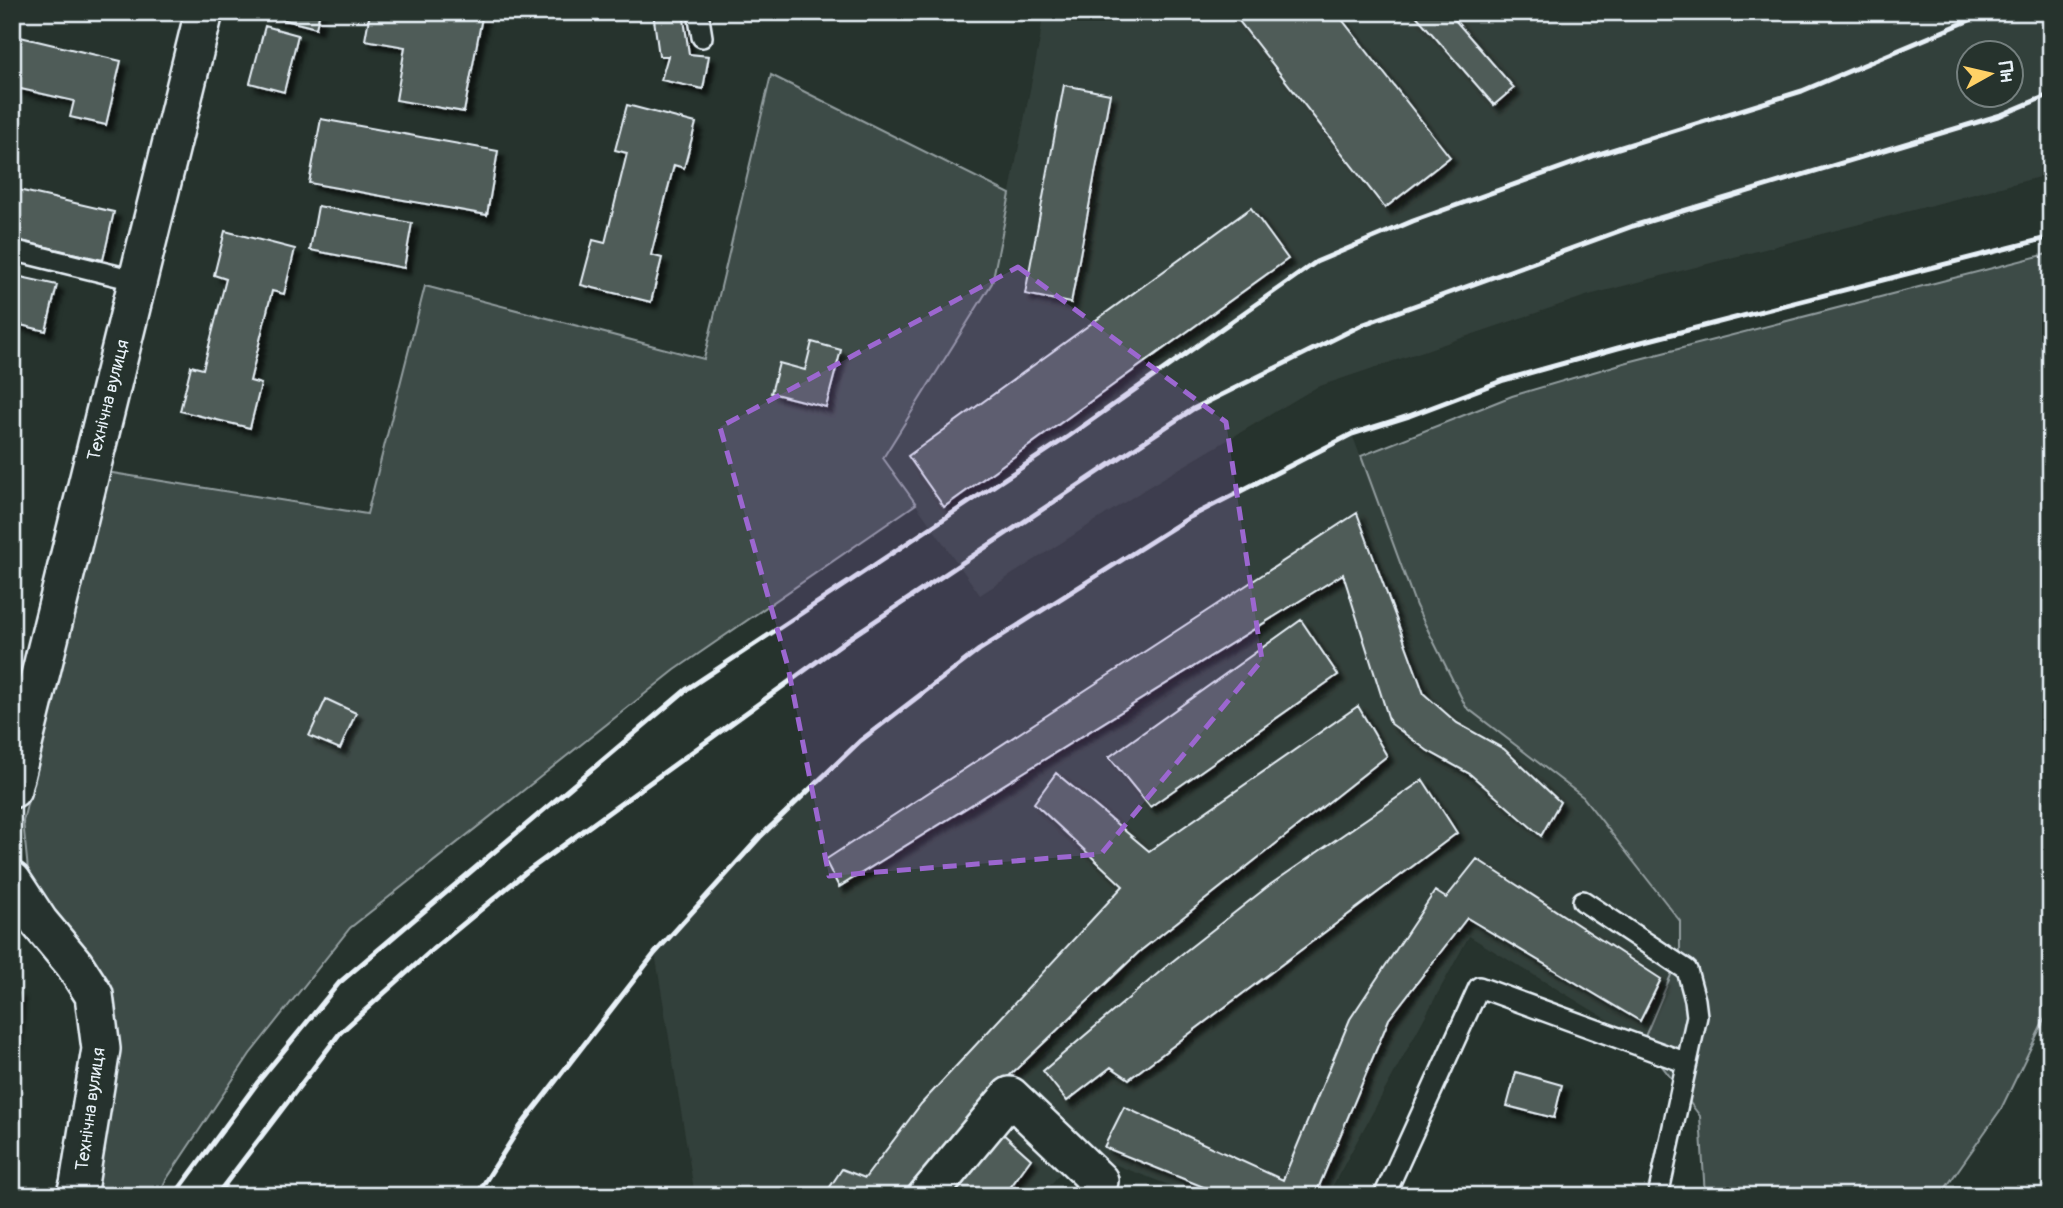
<svg xmlns="http://www.w3.org/2000/svg" width="2063" height="1208" font-family="Pangolin,sans-serif">
  <style>
    .built { fill: #333f3a; fill-rule: evenodd }
    .green { fill: #3e4b47; stroke: #939ea0; stroke-width: 2 }
    .building { fill: #505c59; stroke: #e8f1f8; stroke-width: 2; filter: url(#shadow) }
    .lines { fill: none; stroke-linecap: round; stroke-linejoin: round }
    .service-casing { stroke: #e8f1f8; stroke-width: 24 }
    .minor-casing { stroke: #e8f1f8; stroke-width: 42 }
    .service { stroke: #26332d; stroke-width: 19 }
    .minor { stroke: #26332d; stroke-width: 37 }
    .rail { stroke: #e8f1f8; stroke-width: 5 }
    .marked { fill: #9c67d0; fill-opacity: 0.2; stroke: #9c67d0; stroke-width: 5; stroke-dasharray: 14 9; stroke-linejoin: round }
    .labels { text-anchor: middle; stroke-width: 5; stroke-linejoin: round; paint-order: stroke }
    .street-label { font-size: 18px; fill: #e8f1f8; stroke: #26332d }
  </style>
  <defs>
    <filter id="shadow"><feDropShadow dx="6" dy="6" stdDeviation="2" flood-color="#0009"/></filter>
  </defs>
  <rect width="100%" height="100%" fill="#26332d"/>
  <filter id="ink" filterUnits="userSpaceOnUse"><feTurbulence type="fractalNoise" baseFrequency=".0143" numOctaves="2"/><feDisplacementMap in="SourceGraphic" scale="14" xChannelSelector="R" yChannelSelector="G"/><feConvolveMatrix kernelMatrix="1 2 1 2 8 2 1 2 1" color-interpolation-filters="sRGB"/></filter>
  <g filter="url(#ink)">
    <path class="built" d="M 1043,12 L 2051,12 L 2051,174 L 1589,295 L 1317,387 L 1150,486 L 980,595 L 883,458 L 992,283 L 1040,39 ZM 1968,52 L 2010,52 L 2010,94 L 1968,94 Z
      M 1352,434 L 1416,606 L 1466,707 L 1583,797 L 1680,921 L 1680,954 L 1643,1041 L 1469,936 L 1327,1196 L 1198,1196 L 1079,1151 L 1041,1196 L 695,1196 L 655,953 L 760,837 L 860,741 L 979,650 L 1190,517 Z"/>
    <path class="green" d="M 771,75 L 1010,194 L 992,283 L 883,458 L 916,504 L 675,670 L 350,928 L 250,1054 L 166,1180 L 158,1196 L 92,1196 L 118,1048 L 113,993 L 91,954 L 54,913 L 28,870 L 23,821 L 106,472 L 367,514 L 425,286 L 704,359 Z
      M 2051,253 L 2051,1006 L 2001,1109 L 1940,1196 L 1705,1196 L 1700,1116 L 1643,1041 L 1680,954 L 1680,921 L 1583,797 L 1466,707 L 1416,606 L 1361,456 L 1512,396 L 1624,363 Z"/>
    <path class="building" d="M 263,12 L 320,12 L 316,28 L 262,14 Z
      M 370,12 L 483,12 L 464,112 L 396,100 L 405,47 L 365,40 Z
      M 653,12 L 683,12 L 689,54 L 709,56 L 703,89 L 661,80 L 668,56 L 659,56 Z
      M 1232,12 L 1336,12 L 1450,157 L 1385,208 Z
      M 1413,12 L 1448,12 L 1514,88 L 1494,105 Z
      M 265,26 L 298,35 L 284,92 L 250,83 Z
      M 12,35 L 121,61 L 106,125 L 70,117 L 74,101 L 12,87 Z
      M 1064,85 L 1110,94 L 1071,303 L 1025,294 Z
      M 627,105 L 696,123 L 684,168 L 674,165 L 651,255 L 662,258 L 651,302 L 581,285 L 593,240 L 605,243 L 627,153 L 615,150 Z
      M 321,119 L 498,151 L 487,215 L 309,183 Z
      M 14,189 L 114,212 L 103,260 L 12,239 L 12,198 Z
      M 318,206 L 412,223 L 404,268 L 310,250 Z
      M 1251,208 L 1288,259 L 944,507 L 908,456 Z
      M 225,231 L 295,249 L 284,294 L 272,291 L 250,381 L 261,384 L 250,428 L 180,411 L 191,366 L 203,369 L 226,279 L 214,275 Z
      M 12,275 L 57,285 L 46,331 L 12,323 Z
      M 812,342 L 841,350 L 826,407 L 771,393 L 779,363 L 805,370 Z
      M 1357,513 L 1424,694 L 1457,723 L 1504,749 L 1560,802 L 1541,836 L 1470,774 L 1428,751 L 1390,723 L 1343,574 L 839,887 L 825,860 Z
      M 1301,620 L 1338,675 L 1150,807 L 1109,757 Z
      M 326,699 L 356,713 L 340,749 L 309,736 Z
      M 1358,706 L 1387,756 L 1139,952 L 983,1101 L 901,1196 L 824,1196 L 842,1169 L 865,1178 L 921,1104 L 1123,886 L 1034,803 L 1056,773 L 1149,851 Z
      M 1423,780 L 1457,833 L 1129,1079 L 1111,1067 L 1067,1101 L 1043,1071 L 1169,964 L 1271,884 Z
      M 1477,859 L 1661,979 L 1640,1021 L 1467,918 L 1389,1019 L 1315,1196 L 1306,1196 L 1297,1192 L 1295,1196 L 1226,1196 L 1104,1147 L 1124,1107 L 1283,1180 L 1350,1019 L 1435,891 L 1446,898 Z
      M 12,992 L 18,993 L 15,1043 L 12,1042 Z
      M 1516,1072 L 1562,1085 L 1554,1118 L 1507,1106 Z
      M 1001,1132 L 1031,1159 L 1004,1196 L 954,1196 Z"/>
    <g class="lines">
      <defs>
        <path id="service" d="M 698,12 L 702,37
          M 12,250 L 138,281
          M 1583,901 L 1687,970 L 1695,1000 L 1697,1016 L 1658,1196
          M 1384,1196 L 1479,987 L 1687,1063"/>
        <path id="minor" d="M 12,789 L 204,12
          M 12,881 L 39,922 L 74,964 L 94,995 L 101,1049 L 79,1184 L 75,1196
          M 927,1196 L 1010,1096 L 1099,1181 L 1092,1196"/>
      </defs>
      <use href="#service" class="service-casing"/>
      <use href="#minor" class="minor-casing"/>
      <use href="#service" class="service"/>
      <use href="#minor" class="minor"/>
      <path class="rail" d="M 174,1196 L 258,1082 L 339,983 L 687,689 L 1069,436 L 1316,262 L 1413,221 L 1599,154 L 1802,91 L 1970,20 L 1982,12
        M 216,1196 L 340,1033 L 432,950 L 525,873 L 848,639 L 1193,409 L 1364,324 L 1633,226 L 2001,115 L 2051,94
        M 476,1196 L 520,1127 L 655,953 L 760,837 L 860,741 L 979,650 L 1190,517 L 1352,434 L 1409,416 L 1504,380 L 1618,348 L 2051,237"/>
    </g>
  </g>
  <path class="marked" d="M 1018,267 L 1226,422 L 1262,660 L 1101,854 L 829,876 L 788,667 L 720,427 Z"/>
  <g class="labels">
    <g class="street-label">
      <text transform="translate(108 400) rotate(-76)" y="6">Технічна вулиця</text>
      <text transform="translate(90 1109) rotate(-82)" y="6">Технічна вулиця</text>
    </g>
  </g>
  <rect width="2063" height="1208" fill="none" stroke="#26332d" stroke-width="42"/>
  <rect x="21" y="21" width="2021" height="1166" fill="none" stroke="#e8f1f8" stroke-width="2.5" filter="url(#ink)"/>
  <g transform="translate(1990 74) rotate(82)"><circle r="33" fill="#26332d" stroke="#747f7e" stroke-width="2"/>
  <path d="M0-5L12 26L0 18L-12 26Z" fill="#ffd166"/>
  <text y="-10" font-size="19" font-weight="bold" text-anchor="middle" fill="#e8f1f8">Пн</text>
  </g>
</svg>
